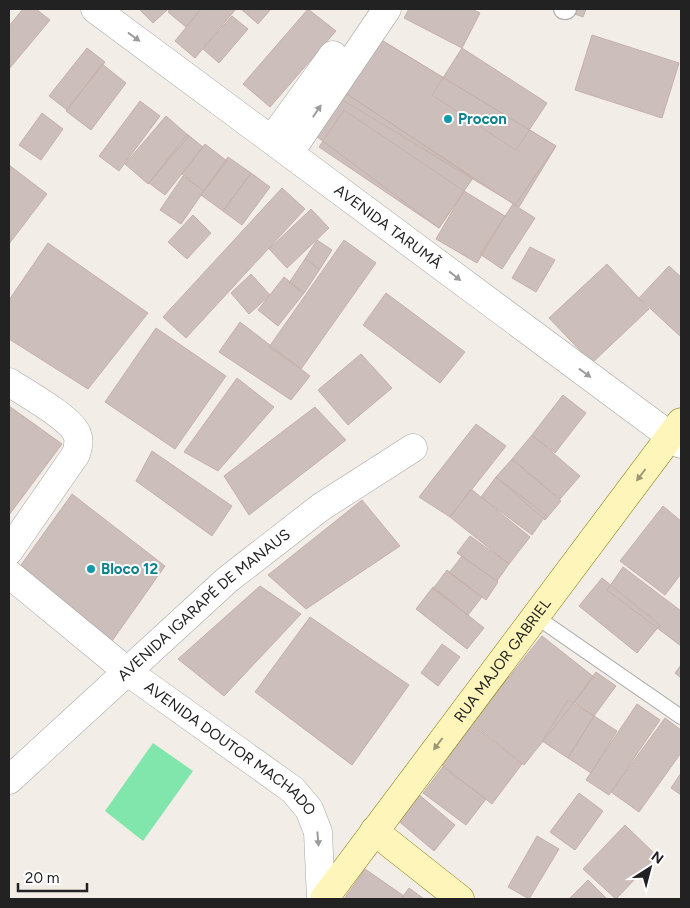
<svg xmlns="http://www.w3.org/2000/svg" width="690" height="908" font-family="Figtree,sans-serif">
  <style>
    .pitch { fill: #81e6ac }
    .building { fill: #cbbebb; stroke: #c6b0a9 }
    .lines { fill: none; stroke-linecap: round; stroke-linejoin: round }
    .service-casing { stroke: #a6a6a6; stroke-width: 16 }
    .pedestrian-casing { stroke: #a6a6a6; stroke-width: 22 }
    .minor-casing { stroke: #a6a6a6; stroke-width: 29 }
    .tertiary-casing { stroke: #a6a6a6; stroke-width: 29 }
    .secondary-casing { stroke: #827700; stroke-width: 29 }
    .service { stroke: #fff; stroke-width: 14 }
    .pedestrian { stroke: #fff; stroke-width: 20 }
    .minor { stroke: #fff; stroke-width: 28 }
    .tertiary { stroke: #fff; stroke-width: 28 }
    .secondary { stroke: #fef5ba; stroke-width: 28 }
    .oneway { fill: #9c9c9c }
    .oneway2 { fill: #9b9676 }
    .culture-dot { fill: #0f9aa8; stroke: #fff; stroke-width: 2 }
    .labels { text-anchor: middle; stroke-width: 4; stroke-linejoin: round; paint-order: stroke }
    .culture-label { font-size: 15px; font-weight: bold; fill: #0d838f; stroke: #fff; text-anchor: start }
    .street-label { font-size: 15px; fill: #222; stroke: #fff }
  </style>
  <rect width="100%" height="100%" fill="#f3ede8"/>
  <path class="pitch" d="M 153,743 L 193,771 L 143,841 L 105,811 Z"/>
  <path class="building" d="M 23,9 L 36,9 L 50,20 L 9,69 L 9,26 Z
    M 139,9 L 168,9 L 153,23 Z
    M 170,9 L 201,9 L 186,27 L 168,12 Z
    M 201,9 L 236,9 L 195,58 L 175,41 Z
    M 241,9 L 271,9 L 258,24 Z
    M 308,9 L 336,31 L 270,107 L 243,84 Z
    M 409,9 L 472,9 L 480,13 L 462,48 L 404,18 Z
    M 561,9 L 586,9 L 583,17 Z
    M 232,16 L 248,29 L 219,63 L 203,49 Z
    M 592,35 L 679,63 L 662,118 L 575,90 Z
    M 378,38 L 556,146 L 515,205 L 344,92 Z
    M 378,38 L 556,146 L 519,207 L 341,99 Z
    M 87,48 L 105,62 L 67,110 L 49,96 Z
    M 462,48 L 547,103 L 516,150 L 432,95 Z
    M 102,64 L 126,83 L 91,130 L 66,111 Z
    M 344,92 L 473,178 L 439,228 L 316,136 Z
    M 140,101 L 160,116 L 119,171 L 99,156 Z
    M 344,110 L 464,191 L 439,228 L 319,147 Z
    M 42,113 L 63,129 L 41,160 L 19,145 Z
    M 166,116 L 189,136 L 148,184 L 125,164 Z
    M 187,134 L 203,147 L 165,195 L 149,183 Z
    M 205,144 L 227,161 L 204,191 L 182,174 Z
    M 228,157 L 251,173 L 223,211 L 201,195 Z
    M 9,165 L 47,194 L 9,244 Z
    M 251,173 L 270,187 L 242,225 L 223,211 Z
    M 183,176 L 204,191 L 181,224 L 160,210 Z
    M 282,188 L 305,209 L 186,338 L 163,317 Z
    M 464,191 L 505,216 L 477,263 L 436,239 Z
    M 513,204 L 535,218 L 502,269 L 480,254 Z
    M 311,209 L 329,228 L 287,268 L 269,249 Z
    M 193,215 L 211,233 L 187,259 L 168,242 Z
    M 317,240 L 332,250 L 320,269 L 305,259 Z
    M 344,240 L 376,263 L 301,369 L 269,347 Z
    M 48,243 L 148,313 L 88,389 L 9,339 L 9,300 Z
    M 530,247 L 555,260 L 536,292 L 512,278 Z
    M 305,259 L 320,269 L 304,293 L 289,283 Z
    M 607,264 L 649,309 L 592,363 L 549,318 Z
    M 669,266 L 681,277 L 681,337 L 639,298 Z
    M 251,274 L 270,295 L 249,314 L 231,293 Z
    M 284,277 L 304,293 L 278,326 L 258,310 Z
    M 386,293 L 465,352 L 440,383 L 363,325 Z
    M 240,322 L 310,376 L 291,400 L 219,352 Z
    M 156,328 L 226,376 L 175,449 L 105,402 Z
    M 361,354 L 392,388 L 348,425 L 318,390 Z
    M 237,378 L 274,407 L 218,471 L 184,452 Z
    M 563,395 L 586,413 L 555,453 L 532,435 Z
    M 9,406 L 62,444 L 9,515 Z
    M 315,407 L 346,440 L 249,515 L 224,476 Z
    M 476,424 L 506,446 L 450,517 L 419,497 Z
    M 532,435 L 580,476 L 560,499 L 512,459 Z
    M 152,451 L 232,506 L 212,536 L 136,481 Z
    M 512,459 L 561,501 L 545,520 L 496,477 Z
    M 496,477 L 546,515 L 532,535 L 481,497 Z
    M 471,489 L 530,537 L 509,564 L 450,517 Z
    M 72,494 L 165,566 L 112,641 L 16,572 Z
    M 362,500 L 400,546 L 306,609 L 268,575 Z
    M 663,506 L 681,521 L 681,574 L 665,595 L 620,561 Z
    M 470,536 L 509,564 L 497,581 L 457,553 Z
    M 462,556 L 498,582 L 486,600 L 449,573 Z
    M 623,567 L 681,611 L 681,646 L 607,590 Z
    M 447,570 L 482,597 L 468,615 L 433,589 Z
    M 602,578 L 660,625 L 637,653 L 579,606 Z
    M 260,586 L 301,614 L 224,696 L 178,659 Z
    M 433,587 L 484,628 L 467,649 L 416,609 Z
    M 310,617 L 409,685 L 352,765 L 255,692 Z
    M 542,636 L 594,677 L 524,765 L 472,723 Z
    M 442,644 L 460,657 L 438,686 L 421,673 Z
    M 681,665 L 681,678 L 675,673 Z
    M 596,672 L 616,686 L 594,716 L 574,702 Z
    M 568,700 L 594,716 L 568,758 L 542,741 Z
    M 637,704 L 660,720 L 609,795 L 586,780 Z
    M 594,716 L 617,731 L 591,773 L 568,758 Z
    M 665,718 L 681,730 L 681,753 L 639,812 L 611,792 Z
    M 470,723 L 522,764 L 492,804 L 439,763 Z
    M 443,767 L 486,799 L 466,825 L 423,793 Z
    M 681,773 L 681,795 L 671,788 Z
    M 417,793 L 455,825 L 434,851 L 395,818 Z
    M 579,793 L 603,811 L 575,850 L 550,832 Z
    M 625,825 L 657,856 L 616,899 L 583,869 Z
    M 537,836 L 559,849 L 529,899 L 508,887 Z
    M 365,869 L 404,896 L 401,899 L 344,899 Z
    M 588,880 L 607,899 L 569,899 Z
    M 409,888 L 424,899 L 401,899 Z"/>
  <g class="lines">
    <defs>
      <path id="service" d="M 535,616 L 681,717"/>
      <path id="pedestrian" d="M 564,9 L 566,9"/>
      <g id="minor">
        <path d="M 272,139 L 333,55"/>
        <path d="M 290,152 L 387,9"/>
        <path d="M 9,382 C 25,393 70,417 77,434 C 80,441 78,447 76,454 L 9,551"/>
        <path id="s1" d="M 9,574 L 128,672 L 293,790 L 309,809 L 318,832 L 321,899"/>
        <path id="s2" d="M 9,780 L 227,580 L 321,507 L 413,448"/>
      </g>
      <g id="tertiary">
        <path id="s3" d="M 95,9 L 681,444"/>
      </g>
      <g id="secondary">
        <path d="M 374,831 L 460,899"/>
        <path id="s4" d="M 324,899 L 681,422"/>
      </g>
    </defs>
    <use href="#service" class="service-casing"/>
    <use href="#pedestrian" class="pedestrian-casing"/>
    <use href="#minor" class="minor-casing"/>
    <use href="#tertiary" class="tertiary-casing"/>
    <use href="#secondary" class="secondary-casing"/>
    <use href="#service" class="service"/>
    <use href="#pedestrian" class="pedestrian"/>
    <use href="#minor" class="minor"/>
    <use href="#tertiary" class="tertiary"/>
    <use href="#secondary" class="secondary"/>
  </g>
  <defs><path id="oneway-solid" d="M-6-.8H1V-3.2L6.5 0L1 3.2V.8H-6Z" transform="scale(1.25)"/></defs>
  <g class="oneway">
    <use href="#oneway-solid" transform="translate(134 37) rotate(36)"/>
    <use href="#oneway-solid" transform="translate(317 111) rotate(-56)"/>
    <use href="#oneway-solid" transform="translate(455 276) rotate(38)"/>
    <use href="#oneway-solid" transform="translate(585 373) rotate(36)"/>
    <use href="#oneway-solid" transform="translate(318 839) rotate(85)"/>
  </g>
  <g class="oneway2">
    <use href="#oneway-solid" transform="translate(641 475) rotate(127)"/>
    <use href="#oneway-solid" transform="translate(438 744) rotate(127)"/>
  </g>
  <g class="culture-dot">
    <circle cx="448" cy="119" r="5"/>
    <circle cx="91" cy="569" r="5"/>
  </g>
  <g class="labels">
    <g class="culture-label">
      <text x="458" y="124">Procon</text>
      <text x="101" y="574">Bloco 12</text>
    </g>
    <g class="street-label">
      <text dy="5" stroke="none"><textPath href="#s3" startOffset="365">AVENIDA TARUMÃ</textPath></text>
      <text dy="5" stroke="none"><textPath href="#s2" startOffset="262">AVENIDA IGARAPÉ DE MANAUS</textPath></text>
      <text dy="5" stroke="none"><textPath href="#s4" startOffset="298">RUA MAJOR GABRIEL</textPath></text>
      <text dy="5" stroke="none"><textPath href="#s1" startOffset="282">AVENIDA DOUTOR MACHADO</textPath></text>
    </g>
  </g>
  <rect width="690" height="908" fill="none" stroke="#222222" stroke-width="20"/>
  <g transform="translate(650 868) rotate(36)" stroke="#ffffff" stroke-width="4" paint-order="stroke">
  <path d="M0-4L9 19L0 12L-9 19Z" fill="#222222"/>
  <text y="-8" font-size="14" font-weight="bold" text-anchor="middle" fill="#222222">N</text>
  </g>
  <path d="M18 883v8h69v-8" fill="none" stroke="#222222" stroke-width="2.5"/>
  <text x="25" y="883" font-size="15" fill="#222222" stroke="#ffffff" stroke-width="4" paint-order="stroke">20 m</text>
</svg>
